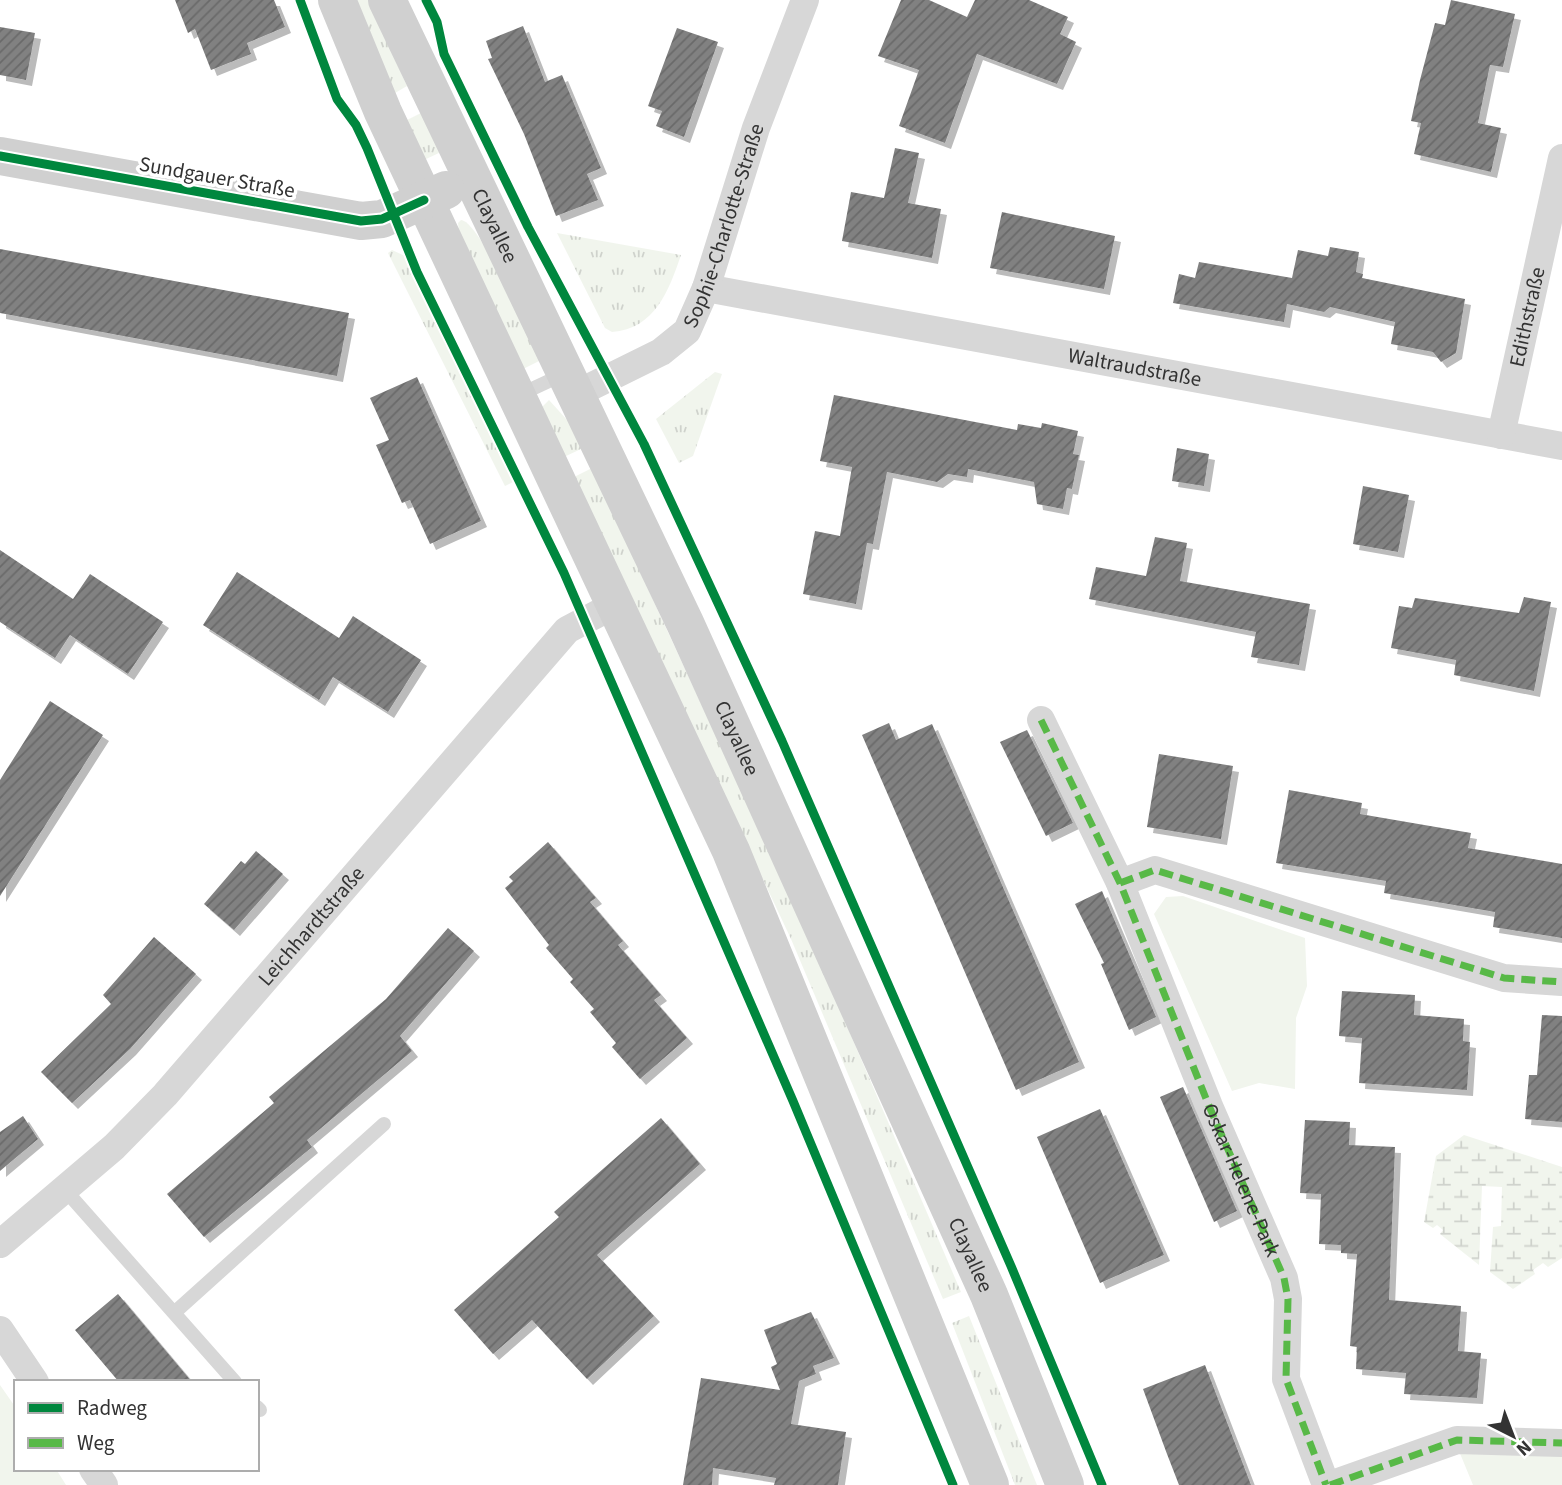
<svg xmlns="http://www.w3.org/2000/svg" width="1562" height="1485" font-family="'Source Sans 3',sans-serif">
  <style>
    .grass { fill: url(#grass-tufts) }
    .wetland { fill: url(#wetland-marsh) }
    .park { fill: #f1f5ed }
    .building { fill: url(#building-hatch); filter: url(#shadow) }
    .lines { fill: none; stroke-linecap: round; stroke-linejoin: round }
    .lane { stroke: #d7d7d7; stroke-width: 14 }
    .street { stroke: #d7d7d7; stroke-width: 28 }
    .secondary { stroke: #d0d0d0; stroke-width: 38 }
    .quiet { stroke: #58b947; stroke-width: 7; stroke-dasharray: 14 7; stroke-linecap: butt }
    .cycleway-casing { stroke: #fff; stroke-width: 13 }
    .cycleway { stroke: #00873e; stroke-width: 9 }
    .labels { text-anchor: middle; stroke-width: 7; stroke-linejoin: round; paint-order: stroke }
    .street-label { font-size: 21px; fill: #333; stroke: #fff }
  </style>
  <defs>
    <pattern id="grass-tufts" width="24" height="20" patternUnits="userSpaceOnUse" patternTransform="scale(1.75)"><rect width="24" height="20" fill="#f1f5ed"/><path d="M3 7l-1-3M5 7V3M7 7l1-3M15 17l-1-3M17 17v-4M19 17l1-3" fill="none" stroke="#cfd2cc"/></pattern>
    <pattern id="wetland-marsh" width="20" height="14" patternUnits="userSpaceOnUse" patternTransform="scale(1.75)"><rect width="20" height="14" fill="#f1f5ed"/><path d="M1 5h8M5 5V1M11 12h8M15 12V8" fill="none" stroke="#cfd2cc"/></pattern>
    <pattern id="building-hatch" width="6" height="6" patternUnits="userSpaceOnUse" patternTransform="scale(1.75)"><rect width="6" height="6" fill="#818181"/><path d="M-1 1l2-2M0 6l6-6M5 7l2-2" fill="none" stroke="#6a6a6a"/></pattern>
    <filter id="shadow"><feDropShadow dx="6" dy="6" stdDeviation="0" flood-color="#0004"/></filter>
  </defs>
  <rect width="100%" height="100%" fill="#fff"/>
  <path class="grass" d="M 357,0 L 368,0 L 407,86 L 395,93 Z
    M 421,113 L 441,152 L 424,160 L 405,121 Z
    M 461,220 C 481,222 530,338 541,360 L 523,369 L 459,232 L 458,223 Z
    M 557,233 L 681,255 C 669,290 655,329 612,332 L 605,328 Z
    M 392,250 L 405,256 L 410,263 L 515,481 L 505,486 L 388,253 Z
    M 715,372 L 722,374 L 693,456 L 679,463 L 656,419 Z
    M 549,400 L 568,421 L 583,448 L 564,457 L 542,407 Z
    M 592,468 L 804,926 L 961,1292 L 943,1299 L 791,939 L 574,477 Z
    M 969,1316 L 1037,1485 L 1015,1485 L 952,1323 Z"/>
  <path class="wetland" d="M 1464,1135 L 1562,1167 L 1562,1258 L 1548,1267 L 1543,1263 L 1533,1270 L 1535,1274 L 1513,1289 L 1490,1272 L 1493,1227 L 1501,1226 L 1502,1187 L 1482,1186 L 1479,1265 L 1440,1234 L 1443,1230 L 1437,1225 L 1433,1228 L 1424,1222 L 1436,1156 Z"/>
  <path class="park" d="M 1183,896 L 1305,938 L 1307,986 L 1296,1018 L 1295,1089 L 1259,1083 L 1232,1091 L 1154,914 L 1166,897 Z
    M 0,1385 L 16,1408 L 16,1469 L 56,1469 L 66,1485 L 0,1485 Z
    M 1459,1451 L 1562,1456 L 1562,1485 L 1473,1485 Z"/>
  <path class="building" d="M 175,0 L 274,0 L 285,27 L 247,43 L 251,54 L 211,70 L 195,29 L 188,33 Z
    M 901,0 L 929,0 L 967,17 L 975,0 L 1029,0 L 1068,17 L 1060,34 L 1076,42 L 1057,84 L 977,54 L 945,143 L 899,126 L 919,70 L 878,56 Z
    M 1451,0 L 1515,14 L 1503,67 L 1490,65 L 1478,123 L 1501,128 L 1491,172 L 1414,154 L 1421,123 L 1411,121 L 1420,80 L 1435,23 L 1445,25 Z
    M 523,26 L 545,82 L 562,75 L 601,168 L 587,174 L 598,200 L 556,216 L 524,134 L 488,59 L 492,58 L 486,41 Z
    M 0,27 L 35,33 L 26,80 L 0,75 Z
    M 677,28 L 718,42 L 684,137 L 656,126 L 662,111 L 648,106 Z
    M 895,148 L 919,153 L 908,203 L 941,209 L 932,258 L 842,241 L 851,192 L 884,198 Z
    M 1002,212 L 1115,236 L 1104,289 L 990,268 Z
    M 1330,247 L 1359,252 L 1356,272 L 1363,274 L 1362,278 L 1465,299 L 1456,353 L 1441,362 L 1433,352 L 1391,344 L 1395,322 L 1330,307 L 1324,312 L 1287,304 L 1284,322 L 1173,303 L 1179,274 L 1195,278 L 1199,262 L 1292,278 L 1298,250 L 1328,256 Z
    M 0,249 L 349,313 L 337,376 L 0,313 Z
    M 417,377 L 481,521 L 430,544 L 410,500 L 402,503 L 376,445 L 389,440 L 370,398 Z
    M 834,395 L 1017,430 L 1018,424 L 1041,428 L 1042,423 L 1078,431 L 1073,454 L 1079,455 L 1072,489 L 1067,488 L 1063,509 L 1037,504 L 1034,482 L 968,469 L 967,477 L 948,474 L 937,482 L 887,472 L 873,544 L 867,543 L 856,604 L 803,594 L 815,531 L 840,536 L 852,467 L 820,461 Z
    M 1177,448 L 1209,454 L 1204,486 L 1172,481 Z
    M 1363,486 L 1409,495 L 1398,552 L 1353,544 Z
    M 1155,537 L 1187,543 L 1180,581 L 1310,604 L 1299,665 L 1251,657 L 1256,632 L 1089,599 L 1096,567 L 1146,576 Z
    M 0,550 L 73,599 L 90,574 L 163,622 L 128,674 L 70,635 L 55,658 L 0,622 Z
    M 237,572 L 339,638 L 353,616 L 421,660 L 388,712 L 333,677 L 319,700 L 203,625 Z
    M 1524,597 L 1551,602 L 1534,691 L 1454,675 L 1456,660 L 1391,648 L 1399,606 L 1412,608 L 1415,598 L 1519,613 Z
    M 50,701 L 103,735 L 0,896 L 0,780 Z
    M 889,723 L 896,740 L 932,724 L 1079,1062 L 1016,1090 L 862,735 Z
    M 1027,730 L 1073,823 L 1046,836 L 1000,742 Z
    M 1159,754 L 1233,766 L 1221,839 L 1147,827 Z
    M 1289,790 L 1362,803 L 1360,814 L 1471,833 L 1468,848 L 1562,864 L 1562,938 L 1493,927 L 1495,912 L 1384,893 L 1386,881 L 1276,863 Z
    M 548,842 L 596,898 L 590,902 L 623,941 L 618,945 L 661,995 L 654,1000 L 687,1038 L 640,1079 L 612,1047 L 616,1043 L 590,1012 L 594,1009 L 570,982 L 573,979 L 546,948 L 549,945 L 505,888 L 513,881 L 509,877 Z
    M 256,851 L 283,874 L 234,930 L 204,904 L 241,861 L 245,864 Z
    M 1102,891 L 1156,1017 L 1129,1030 L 1101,964 L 1104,963 L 1075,904 Z
    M 448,928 L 474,951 L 400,1036 L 412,1051 L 307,1140 L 312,1147 L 204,1237 L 167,1194 L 274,1103 L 269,1097 L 386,999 Z
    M 154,937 L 196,974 L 130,1049 L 72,1103 L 41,1072 L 111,1004 L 103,995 Z
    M 1342,991 L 1415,995 L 1414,1015 L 1464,1019 L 1463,1041 L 1470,1042 L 1467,1090 L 1359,1083 L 1362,1038 L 1339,1036 Z
    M 1542,1015 L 1562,1016 L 1562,1122 L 1525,1119 L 1529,1075 L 1537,1075 Z
    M 1183,1087 L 1237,1211 L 1214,1222 L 1160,1097 Z
    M 1100,1109 L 1164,1255 L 1100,1283 L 1037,1137 Z
    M 23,1116 L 38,1139 L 0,1171 L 0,1132 Z
    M 661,1118 L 700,1164 L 597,1255 L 654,1316 L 587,1379 L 532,1320 L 493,1354 L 454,1310 L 559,1217 L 554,1212 Z
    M 1305,1120 L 1350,1122 L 1349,1145 L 1395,1147 L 1389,1300 L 1461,1306 L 1458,1351 L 1481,1353 L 1477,1398 L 1404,1394 L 1406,1373 L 1356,1369 L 1357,1347 L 1350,1346 L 1357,1254 L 1341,1253 L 1341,1245 L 1319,1244 L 1321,1194 L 1300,1193 Z
    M 118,1294 L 192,1382 L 119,1382 L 75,1330 Z
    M 811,1312 L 834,1358 L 813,1366 L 816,1374 L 799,1381 L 791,1424 L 846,1432 L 838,1485 L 774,1485 L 776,1478 L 713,1468 L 712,1485 L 683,1485 L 701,1378 L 780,1390 L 771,1367 L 777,1364 L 764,1330 Z
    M 1205,1365 L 1251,1485 L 1179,1485 L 1167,1454 L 1143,1389 Z"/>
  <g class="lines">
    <path class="lane" d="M 519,395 L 564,374
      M 66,1191 L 235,1382
      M 174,1313 L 384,1124
      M 257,1407 L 260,1410"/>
    <g class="street">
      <path id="s1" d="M 706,288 L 1562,446"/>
      <path id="s2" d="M 576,394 L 661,352 L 687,331 L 706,288 L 756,128 L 805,0"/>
      <path id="s3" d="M 1501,435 L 1562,158"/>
      <path d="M 1041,720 L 1120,883 L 1209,1106 L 1284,1278 L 1288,1299 L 1286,1379 L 1326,1485"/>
      <path d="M 1120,883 L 1155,870 L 1504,978 L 1562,982"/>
      <path id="s4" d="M 0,1244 L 114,1147 L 165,1095 L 567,630 L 616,604"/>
      <path d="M 0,1330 L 35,1382"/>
      <path d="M 93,1469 L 104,1485"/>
      <path d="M 1330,1485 L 1457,1440 L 1562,1443"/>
    </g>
    <g class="secondary">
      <path d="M 337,0 L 383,112 L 731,851 L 990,1485"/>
      <path id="s5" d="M 387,0 L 685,623 L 989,1295 L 1065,1485"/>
      <path d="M 0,156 L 361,221 L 382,219 L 446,190"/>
    </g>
    <g class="quiet">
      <path id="s6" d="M 1041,720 L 1120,883 L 1209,1106 L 1284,1278 L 1288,1299 L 1286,1379 L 1326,1485"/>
      <path d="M 1120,883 L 1155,870 L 1504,978 L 1562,982"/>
      <path d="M 1330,1485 L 1457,1440 L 1562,1443"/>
    </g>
    <defs>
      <path id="cycleway" d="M 300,0 L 337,99 L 356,125 L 367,148 L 417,272 L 564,573 L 793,1101 L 953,1485
        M 426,0 L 437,22 L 444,54 L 528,227 L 644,444 L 782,741 L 1011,1266 L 1102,1485
        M 0,156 L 361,221 L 382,219 L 424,200"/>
    </defs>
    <use href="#cycleway" class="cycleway-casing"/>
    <use href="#cycleway" class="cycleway"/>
  </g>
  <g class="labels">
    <g class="street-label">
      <text transform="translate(217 177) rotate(10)" y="7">Sundgauer Straße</text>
      <text dy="7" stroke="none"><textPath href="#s5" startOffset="250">Clayallee</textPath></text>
      <text dy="7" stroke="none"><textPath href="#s2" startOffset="240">Sophie-Charlotte-Straße</textPath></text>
      <text dy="7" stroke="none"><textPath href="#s3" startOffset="121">Edithstraße</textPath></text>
      <text dy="7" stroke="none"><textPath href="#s1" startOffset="436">Waltraudstraße</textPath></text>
      <text dy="7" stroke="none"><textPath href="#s5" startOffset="817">Clayallee</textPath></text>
      <text dy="7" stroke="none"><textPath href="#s4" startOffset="446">Leichhardtstraße</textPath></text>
      <text dy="7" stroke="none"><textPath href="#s6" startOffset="502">Oskar-Helene-Park</textPath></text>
      <text dy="7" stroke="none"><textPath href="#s5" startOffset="1384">Clayallee</textPath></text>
    </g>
  </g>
  <rect x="14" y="1380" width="245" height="91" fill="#ffffff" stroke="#adadad" stroke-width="2"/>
  <rect x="28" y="1403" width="35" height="10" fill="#00873e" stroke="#adadad" stroke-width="2"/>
  <text x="77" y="1415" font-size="21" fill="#333333">Radweg</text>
  <rect x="28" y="1438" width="35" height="10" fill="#58b947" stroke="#adadad" stroke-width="2"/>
  <text x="77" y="1450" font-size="21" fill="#333333">Weg</text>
  <g transform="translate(1513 1436) rotate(138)" stroke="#ffffff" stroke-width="5" paint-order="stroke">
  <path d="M0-5L12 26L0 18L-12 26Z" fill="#333333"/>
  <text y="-10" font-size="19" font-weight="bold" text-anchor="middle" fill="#333333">N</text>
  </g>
</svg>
